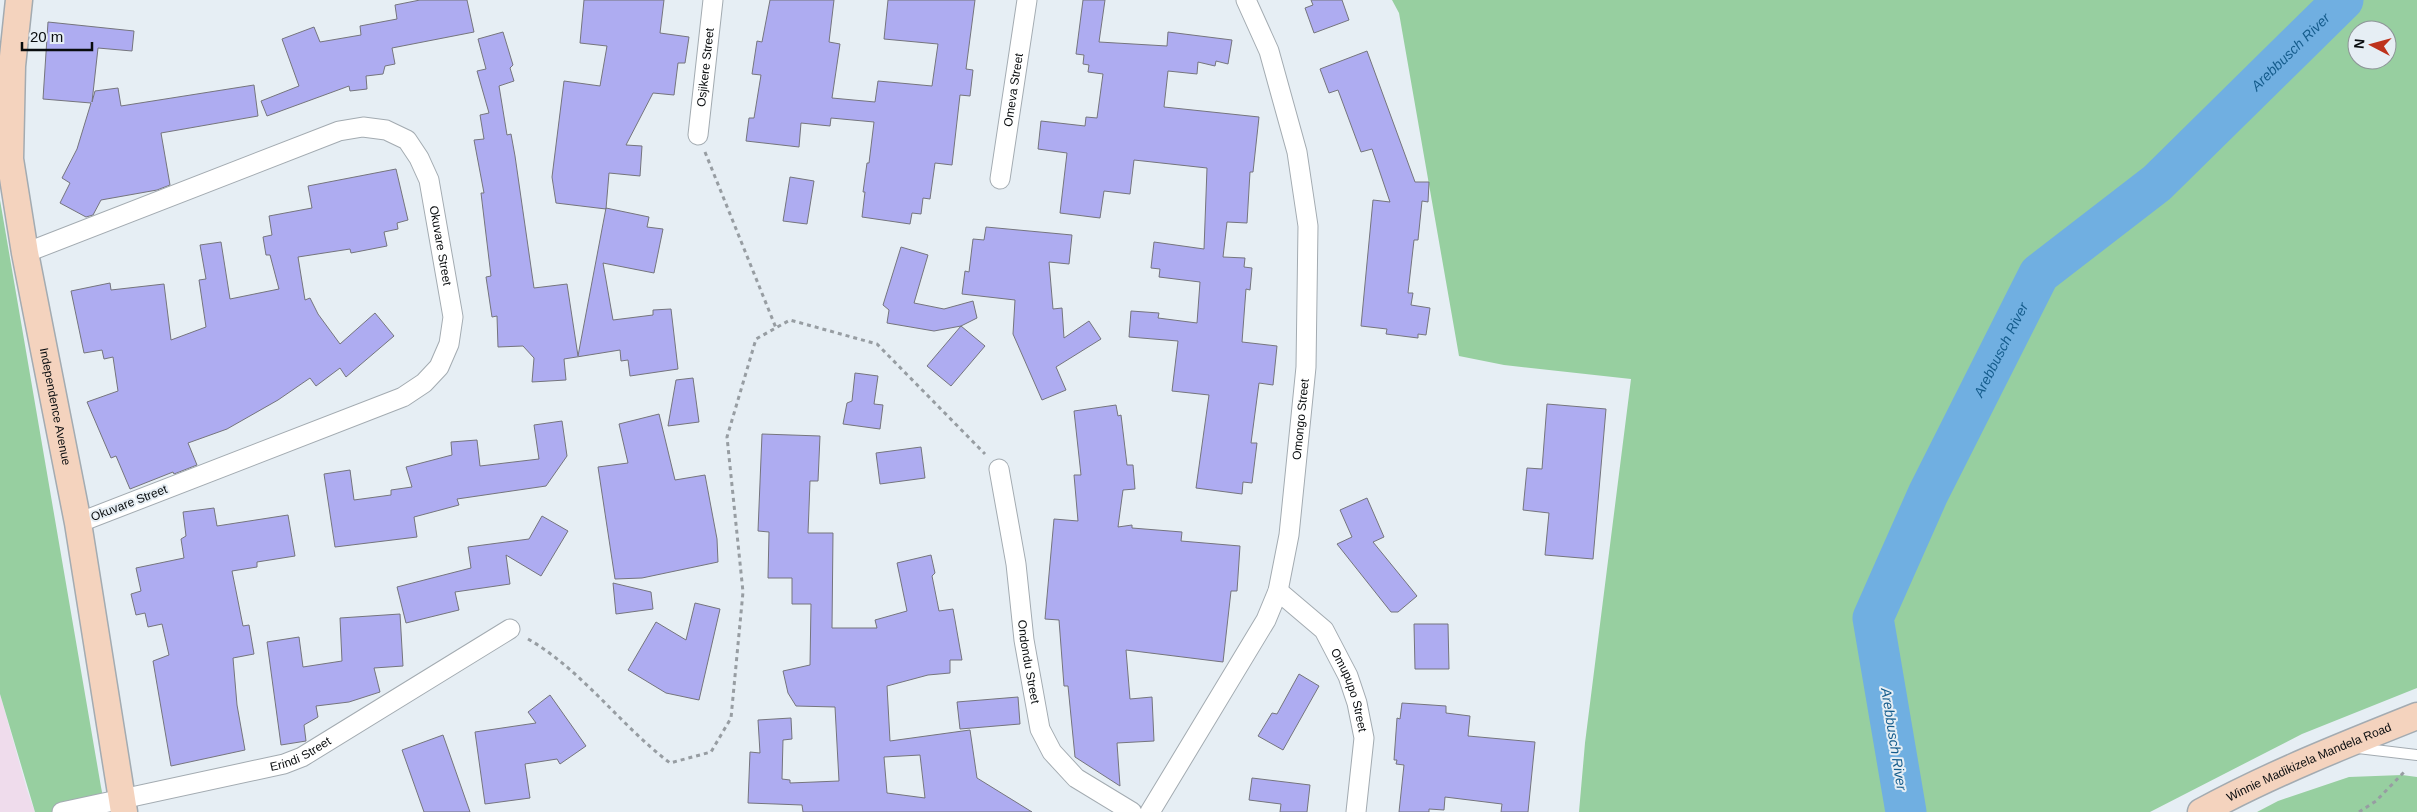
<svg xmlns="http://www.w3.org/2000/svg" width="2417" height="812" font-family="Helvetica,sans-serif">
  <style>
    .commercial { fill: #efdcec }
    .green { fill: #97cfa0; fill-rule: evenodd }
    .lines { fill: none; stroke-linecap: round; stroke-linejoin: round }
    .river { stroke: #70afe1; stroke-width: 41 }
    .building { fill: #aeacf1; stroke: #75757d; fill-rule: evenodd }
    .lane-casing { stroke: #a3abb1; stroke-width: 12 }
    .street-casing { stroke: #a3abb1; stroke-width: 21 }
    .secondary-casing { stroke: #a3abb1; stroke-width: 29 }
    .path { stroke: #979da2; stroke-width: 3; stroke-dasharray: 4 4; stroke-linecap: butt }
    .lane { stroke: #fff; stroke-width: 10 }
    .street { stroke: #fff; stroke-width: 19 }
    .secondary { stroke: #f4d3be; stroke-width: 26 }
    .labels { text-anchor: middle; stroke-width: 4; stroke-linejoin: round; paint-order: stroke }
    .street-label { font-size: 12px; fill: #090c0e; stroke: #e6eef4 }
    .water-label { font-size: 14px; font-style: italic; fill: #155c8c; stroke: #e6eef4 }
  </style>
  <rect width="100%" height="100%" fill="#e6eef4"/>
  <path class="commercial" d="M 0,694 L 27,790 L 35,812 L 0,812 Z"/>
  <path class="green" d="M 1392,0 L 2417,0 L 2417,688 L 2302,734 L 2150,812 L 1579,812 L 1585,743 L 1631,379 L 1504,365 L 1459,356 L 1399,13 ZM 2357,30 L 2387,30 L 2387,60 L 2357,60 Z
    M 0,200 L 101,787 L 106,812 L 35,812 L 0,694 Z
    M 2402,775 L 2417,777 L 2417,812 L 2257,812 L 2278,801 L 2349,777 Z"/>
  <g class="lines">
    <path class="river" id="s1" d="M 1906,812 L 1873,618 L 1928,494 L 2039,274 L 2157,183 L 2343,0"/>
  </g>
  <path class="building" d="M 420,0 L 467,0 L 474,32 L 392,48 L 395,64 L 385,66 L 383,74 L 366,76 L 367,89 L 350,91 L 349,86 L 267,116 L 261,101 L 299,86 L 282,39 L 314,27 L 320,42 L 361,35 L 360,26 L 397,19 L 395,5 Z
    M 584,0 L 664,0 L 660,33 L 689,37 L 685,63 L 678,63 L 674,95 L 653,93 L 626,145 L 642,146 L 640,176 L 609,173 L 606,209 L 556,203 L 552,177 L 564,81 L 600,86 L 607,46 L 580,43 Z
    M 770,0 L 834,0 L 829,42 L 840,44 L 832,98 L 875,102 L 878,81 L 932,86 L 938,44 L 884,39 L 888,0 L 975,0 L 966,69 L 973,70 L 970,96 L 960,95 L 952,165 L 935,163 L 930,199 L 923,198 L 921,214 L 912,213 L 910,224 L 862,217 L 865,192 L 863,192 L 867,163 L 869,163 L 874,122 L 831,118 L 830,126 L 801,123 L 799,147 L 746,141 L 749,118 L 754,118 L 761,75 L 752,74 L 757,41 L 762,42 Z
    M 1083,0 L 1105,0 L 1099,42 L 1167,46 L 1168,32 L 1232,40 L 1228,64 L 1216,61 L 1215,66 L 1198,62 L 1197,74 L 1168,71 L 1164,107 L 1259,117 L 1253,172 L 1250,172 L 1247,223 L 1227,222 L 1223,257 L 1245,258 L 1244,267 L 1252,268 L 1250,290 L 1246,289 L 1242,342 L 1277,346 L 1273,385 L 1259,383 L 1251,443 L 1257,443 L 1252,483 L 1243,482 L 1242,494 L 1196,488 L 1209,395 L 1172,391 L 1178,341 L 1129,337 L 1131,311 L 1159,313 L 1158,318 L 1197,323 L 1200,282 L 1159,277 L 1160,269 L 1151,268 L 1154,242 L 1204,249 L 1207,168 L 1134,160 L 1130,194 L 1104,191 L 1100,218 L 1060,213 L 1067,153 L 1038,149 L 1041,121 L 1085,126 L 1086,117 L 1097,118 L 1103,74 L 1088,72 L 1089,65 L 1083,64 L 1084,55 L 1076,54 Z
    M 1311,0 L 1342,0 L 1349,20 L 1314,33 L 1305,8 L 1313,5 Z
    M 48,22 L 134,31 L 132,51 L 98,48 L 92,102 L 95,91 L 118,88 L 121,106 L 254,85 L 258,116 L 161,133 L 170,185 L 157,190 L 101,200 L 93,215 L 86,217 L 60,203 L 70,183 L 62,178 L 77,149 L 91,103 L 43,99 Z
    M 503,32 L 513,65 L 510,68 L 514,81 L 499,86 L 507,135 L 511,134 L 515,156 L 534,288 L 567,284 L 578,356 L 606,208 L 649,217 L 647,227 L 663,229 L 654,273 L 603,263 L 613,320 L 653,315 L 653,310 L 671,309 L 678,369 L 630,376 L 628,360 L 621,361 L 620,350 L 564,359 L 566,380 L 532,382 L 534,358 L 523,346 L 498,347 L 497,316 L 492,317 L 486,277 L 491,276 L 481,193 L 484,193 L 474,140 L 484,139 L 480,115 L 489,113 L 477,71 L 486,69 L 478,39 Z
    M 1367,51 L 1415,182 L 1429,182 L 1428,202 L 1422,201 L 1418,240 L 1414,240 L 1408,293 L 1413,293 L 1411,305 L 1430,308 L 1426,335 L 1418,334 L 1418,338 L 1386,334 L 1387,329 L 1361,326 L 1373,200 L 1390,202 L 1372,149 L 1361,152 L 1338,90 L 1329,93 L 1320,69 Z
    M 396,169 L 408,220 L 397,223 L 398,229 L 384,232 L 387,246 L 351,253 L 350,249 L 298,257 L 305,300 L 310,298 L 318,314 L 340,344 L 375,313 L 394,336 L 346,377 L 340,368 L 316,386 L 310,378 L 278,400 L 227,429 L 188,443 L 197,465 L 174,474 L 173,472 L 130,489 L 116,456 L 111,458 L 87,402 L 118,391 L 113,357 L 104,359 L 102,350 L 84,353 L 71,291 L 110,283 L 111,290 L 164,284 L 171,340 L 206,327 L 199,280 L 206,279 L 200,245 L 221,242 L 230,299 L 279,289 L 270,255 L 266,255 L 263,237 L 272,235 L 269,216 L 312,208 L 308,186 Z
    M 790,177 L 814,181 L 807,224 L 783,221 Z
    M 986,227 L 1072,235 L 1069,264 L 1049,262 L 1053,309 L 1062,308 L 1064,338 L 1089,321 L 1101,339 L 1056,367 L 1066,390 L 1042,400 L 1013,334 L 1015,300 L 962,294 L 965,271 L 969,272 L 973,239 L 984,240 Z
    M 901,247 L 928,255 L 914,303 L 944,309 L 973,301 L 977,318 L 961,326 L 934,331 L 887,323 L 889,310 L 883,305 Z
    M 961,326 L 985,346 L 951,386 L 927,366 Z
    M 855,373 L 878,376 L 874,404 L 883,405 L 880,429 L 843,424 L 847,403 L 852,401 Z
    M 693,378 L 699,422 L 668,426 L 676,380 Z
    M 1547,404 L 1606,409 L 1593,559 L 1545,555 L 1549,513 L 1523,510 L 1527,468 L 1542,469 Z
    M 1116,405 L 1118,416 L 1121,415 L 1127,465 L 1133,465 L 1135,489 L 1123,490 L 1118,527 L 1132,525 L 1132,528 L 1182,532 L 1181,541 L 1240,546 L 1237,591 L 1231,591 L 1223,662 L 1126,650 L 1130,699 L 1152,697 L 1154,741 L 1117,743 L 1120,786 L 1075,757 L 1068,686 L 1064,686 L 1059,620 L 1045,619 L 1054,519 L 1078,521 L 1074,475 L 1081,475 L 1074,411 Z
    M 659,414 L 675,480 L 705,475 L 717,539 L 718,562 L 642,578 L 615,579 L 598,467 L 628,463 L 619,424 Z
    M 562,421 L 567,456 L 546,486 L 457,499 L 459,505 L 414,517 L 417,537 L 335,547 L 324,474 L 350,470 L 354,500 L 391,495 L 391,490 L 412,487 L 406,467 L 452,455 L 451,442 L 477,440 L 480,466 L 539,459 L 534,425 Z
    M 762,434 L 820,436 L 818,481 L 810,481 L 808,533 L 833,533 L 832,628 L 877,628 L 875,620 L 907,611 L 897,563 L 931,555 L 935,573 L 932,576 L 939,611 L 953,609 L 962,660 L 950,660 L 950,673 L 928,675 L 887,686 L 890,741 L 970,730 L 977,778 L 1032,812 L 803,812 L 802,805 L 748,803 L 750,752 L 760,753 L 758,720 L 791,718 L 792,739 L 783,740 L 782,779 L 790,780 L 790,783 L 839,781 L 835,707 L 796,706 L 788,693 L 783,671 L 810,665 L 811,604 L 792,604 L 792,578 L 768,578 L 769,532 L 758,531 ZM 920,755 L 925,798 L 887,793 L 884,757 Z
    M 921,447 L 925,478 L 880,484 L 876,453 Z
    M 1367,498 L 1384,537 L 1373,542 L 1417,596 L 1398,612 L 1391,612 L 1337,544 L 1352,537 L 1340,510 Z
    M 214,508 L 217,526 L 288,515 L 295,556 L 257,562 L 257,567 L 232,571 L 243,626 L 249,625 L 254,654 L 233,658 L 237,705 L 245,750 L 171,766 L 153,661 L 169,655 L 162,624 L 148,627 L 145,613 L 136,615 L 131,594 L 141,591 L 136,568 L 184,558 L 181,539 L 186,536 L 183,512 Z
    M 542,516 L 568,531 L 541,576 L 506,555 L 510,584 L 455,592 L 459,610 L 406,623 L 397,587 L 471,568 L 468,547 L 529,539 Z
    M 613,583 L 651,592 L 653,609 L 616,614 Z
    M 695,603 L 720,609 L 699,700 L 666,693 L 628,670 L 656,622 L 686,640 Z
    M 400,614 L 403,666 L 374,668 L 380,692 L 349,702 L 316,706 L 318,717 L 304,725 L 306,741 L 281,745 L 267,642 L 299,637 L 303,667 L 342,661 L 340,618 Z
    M 1414,624 L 1448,624 L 1449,669 L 1415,669 Z
    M 1299,674 L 1319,686 L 1283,750 L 1258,736 L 1272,713 L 1277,714 Z
    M 550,695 L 586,746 L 560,764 L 557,759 L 525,764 L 530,798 L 485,804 L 475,732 L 536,723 L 528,712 Z
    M 1018,697 L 1020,724 L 960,729 L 957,702 Z
    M 1402,703 L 1446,706 L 1446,713 L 1470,716 L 1468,736 L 1535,742 L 1528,812 L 1501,812 L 1502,804 L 1445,797 L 1444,810 L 1429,809 L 1429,812 L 1399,812 L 1404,765 L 1396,764 L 1397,760 L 1394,760 L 1397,718 L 1400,719 Z
    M 443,735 L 470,812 L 424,812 L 402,750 Z
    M 1252,778 L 1310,785 L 1307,812 L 1280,812 L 1281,804 L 1249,800 Z"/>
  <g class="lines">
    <defs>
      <path id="lane" d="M 2358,748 L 2417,755"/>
      <g id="street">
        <path id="s2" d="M 698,135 L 713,0"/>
        <path id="s3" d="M 1000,179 L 1027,0"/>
        <path id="s4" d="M 25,253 L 339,131 L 363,127 L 386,130 L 407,140 L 419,158 L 429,180 L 453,317 L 449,344 L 439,367 L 424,383 L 403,397 L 78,523"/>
        <path id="s5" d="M 999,469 L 1016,564 L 1024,640 L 1040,729 L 1052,752 L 1076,778 L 1132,812"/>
        <path id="s6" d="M 1278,591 L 1324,630 L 1348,676 L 1357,703 L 1364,738 L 1356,812"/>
        <path id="s7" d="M 62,812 L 284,764 L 302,757 L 510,629"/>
        <path id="s8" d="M 1150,812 L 1266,620 L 1278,591 L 1289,535 L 1306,367 L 1308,226 L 1297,152 L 1269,51 L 1246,0"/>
      </g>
      <g id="secondary">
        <path id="s9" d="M 19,0 L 12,66 L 10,159 L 25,253 L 78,523 L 124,812"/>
        <path id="s10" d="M 2201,812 C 2271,774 2344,745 2417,716"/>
      </g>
    </defs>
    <use href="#lane" class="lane-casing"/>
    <use href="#street" class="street-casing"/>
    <use href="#secondary" class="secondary-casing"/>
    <path class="path" d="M 705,152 L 776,328
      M 528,639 C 582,670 620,725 670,763 L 711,752 L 731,718 L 743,592 L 727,437 L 756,339 L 790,320 L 877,344 L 985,454
      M 2359,812 L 2376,801 L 2406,770"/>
    <use href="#lane" class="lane"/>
    <use href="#street" class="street"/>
    <use href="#secondary" class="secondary"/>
  </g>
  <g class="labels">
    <g class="street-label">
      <text dy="4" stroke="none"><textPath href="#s2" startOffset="68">Osjikere Street</textPath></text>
      <text dy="4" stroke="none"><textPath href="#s3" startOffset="90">Omeva Street</textPath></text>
      <text dy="4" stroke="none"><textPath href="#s4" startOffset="520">Okuvare Street</textPath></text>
      <text dy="4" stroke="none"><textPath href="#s9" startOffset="411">Independence Avenue</textPath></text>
      <text dy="4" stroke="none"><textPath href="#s8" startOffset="429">Omongo Street</textPath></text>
      <text transform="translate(129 503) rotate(-21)" y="4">Okuvare Street</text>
      <text dy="4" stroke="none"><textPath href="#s5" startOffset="195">Ondondu Street</textPath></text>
      <text dy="4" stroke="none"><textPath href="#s6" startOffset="126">Omupupo Street</textPath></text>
      <text dy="4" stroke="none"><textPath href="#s7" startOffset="246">Erindi Street</textPath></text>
      <text dy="4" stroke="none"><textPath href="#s10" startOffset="119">Winnie Madikizela Mandela Road</textPath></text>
    </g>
    <g class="water-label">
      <text dy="5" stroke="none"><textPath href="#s1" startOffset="915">Arebbusch River</textPath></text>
      <text dy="5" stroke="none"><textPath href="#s1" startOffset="494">Arebbusch River</textPath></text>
      <text transform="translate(1894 739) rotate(81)" y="5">Arebbusch River</text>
    </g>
  </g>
  <g transform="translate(2372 45) rotate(276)"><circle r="24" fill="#e6eef4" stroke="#8e9498"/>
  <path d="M0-4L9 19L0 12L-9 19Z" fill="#be321c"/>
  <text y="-8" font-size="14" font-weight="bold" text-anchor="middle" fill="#090c0e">N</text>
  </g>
  <path d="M22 42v8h70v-8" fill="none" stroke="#090c0e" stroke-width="2.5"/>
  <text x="30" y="42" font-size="15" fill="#090c0e" stroke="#e6eef4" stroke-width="4" paint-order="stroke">20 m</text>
</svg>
